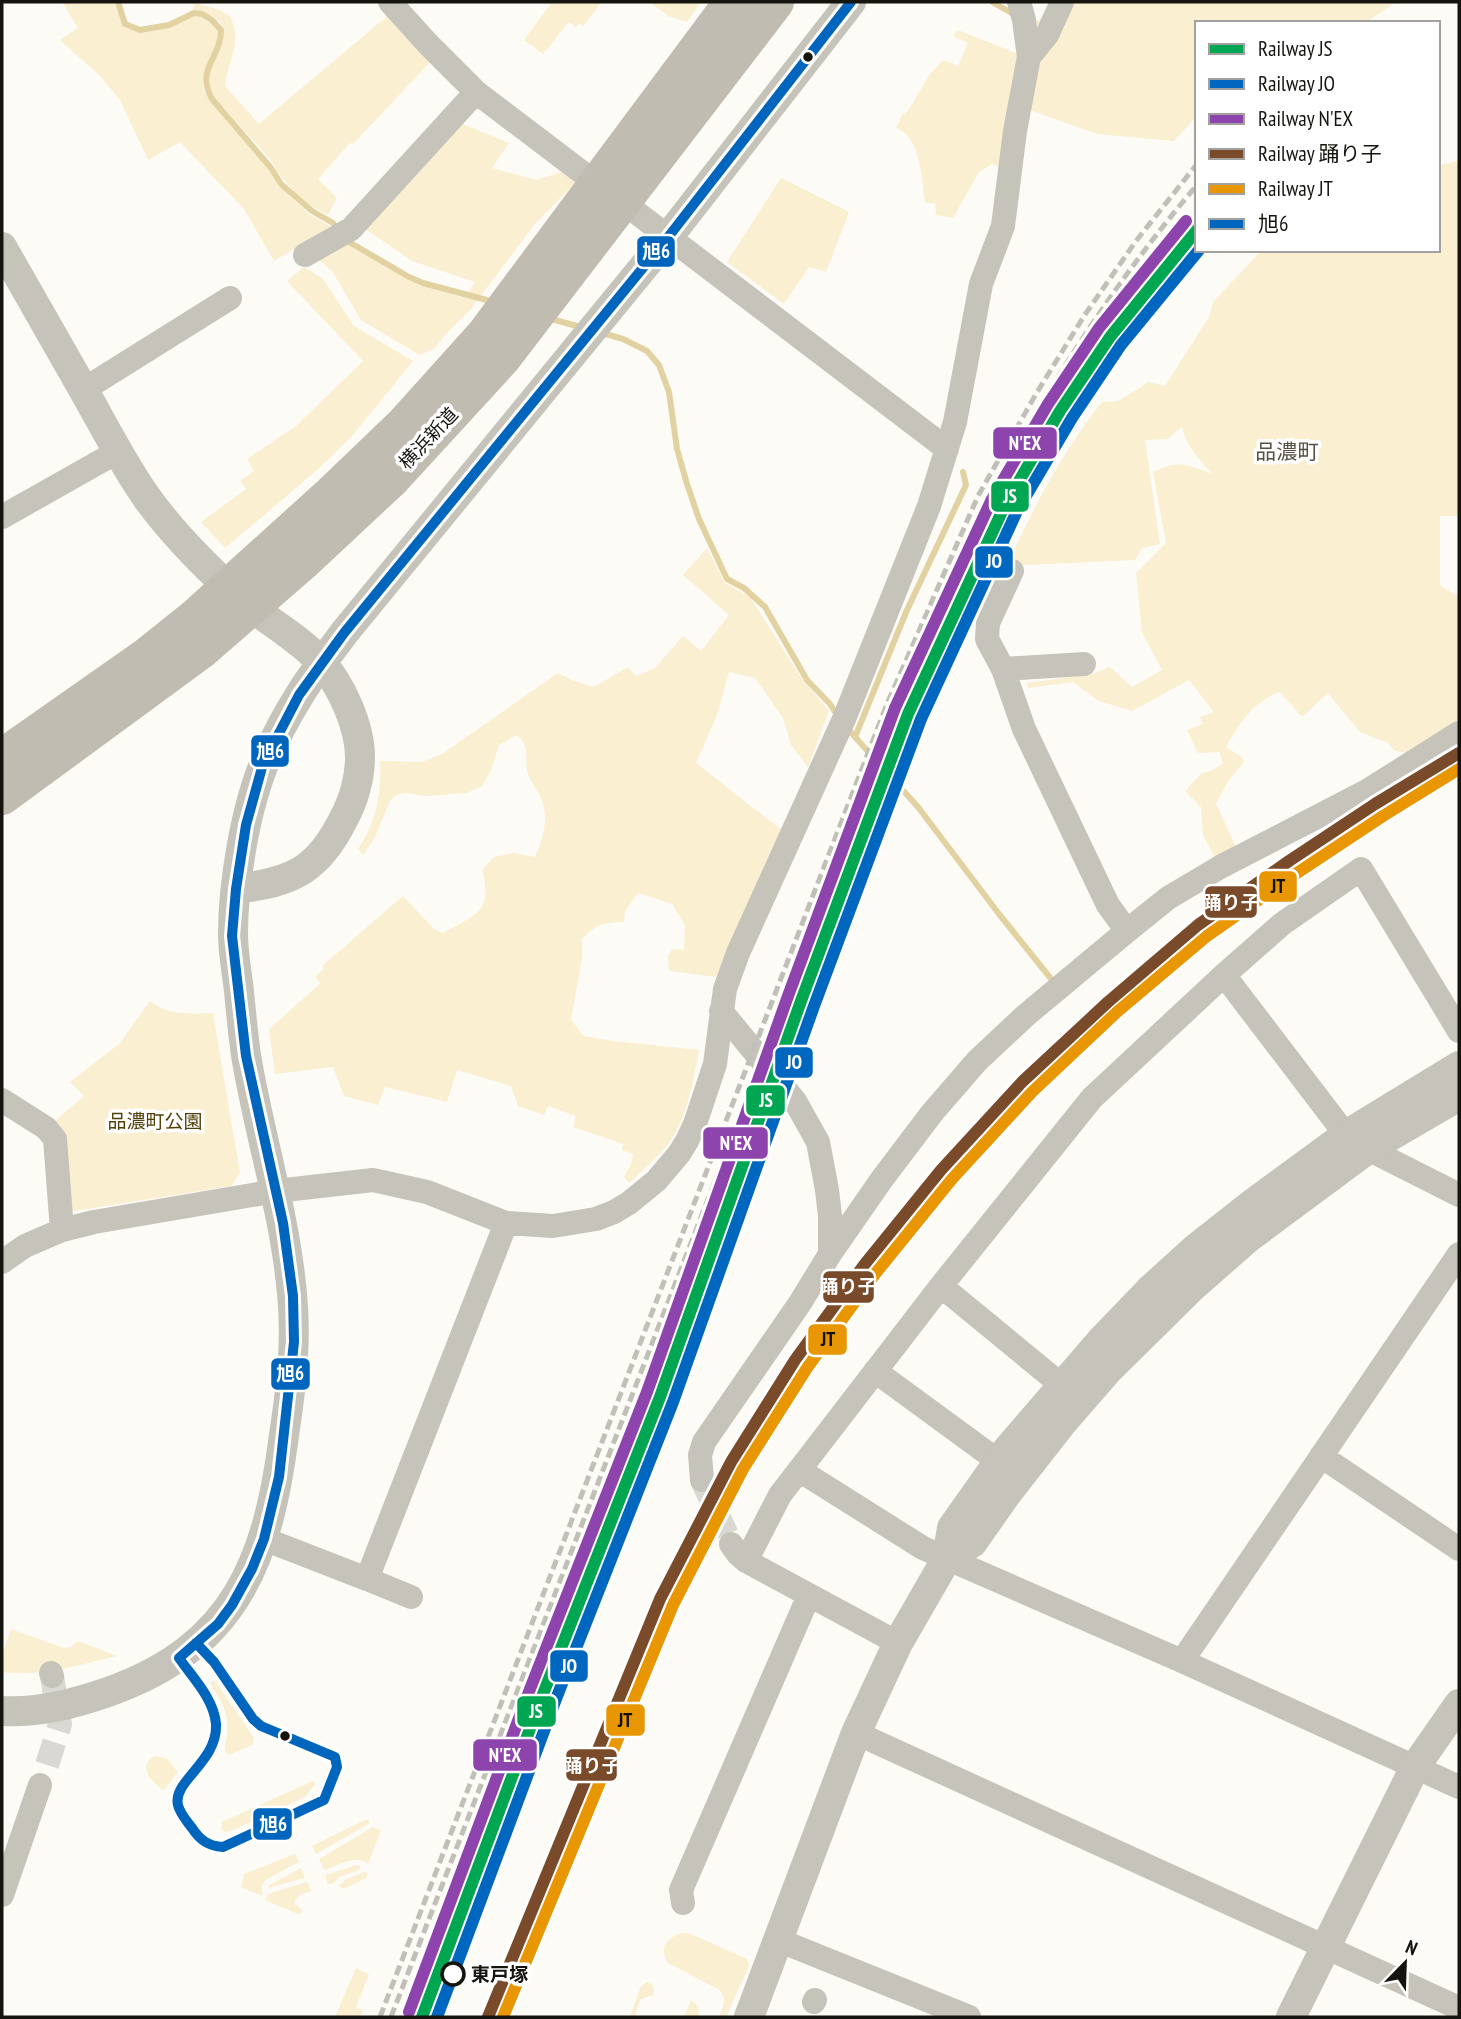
<svg xmlns="http://www.w3.org/2000/svg" width="1461" height="2019" font-family="'PT Sans Narrow','Noto Sans JP',sans-serif">
  <style>
    .green { fill: #faefd0 }
    .lines { fill: none; stroke-linecap: round; stroke-linejoin: round }
    .stream { stroke: #e3d2a1; stroke-width: 6 }
    .minor-tunnel { stroke: #dad8d3; stroke-width: 24; stroke-dasharray: 24 12; stroke-linecap: butt }
    .minor { stroke: #c6c3ba; stroke-width: 24 }
    .tertiary { stroke: #c6c3ba; stroke-width: 30 }
    .trunk { stroke: #c0bcb1; stroke-width: 38 }
    .rail { stroke: #c0bfb8; stroke-width: 5; stroke-dasharray: 10 5; stroke-linecap: butt }
    .bus-1-casing { stroke: #fff; stroke-width: 16 }
    .bus-1 { stroke: #0065bd; stroke-width: 10 }
    .rail-1-casing { stroke: #fff; stroke-width: 18 }
    .rail-2-casing { stroke: #fff; stroke-width: 18 }
    .rail-3-casing { stroke: #fff; stroke-width: 18 }
    .rail-4-casing { stroke: #fff; stroke-width: 18 }
    .rail-5-casing { stroke: #fff; stroke-width: 18 }
    .rail-1 { stroke: #00a651; stroke-width: 12 }
    .rail-2 { stroke: #0067c0; stroke-width: 12 }
    .rail-3 { stroke: #8e44ad; stroke-width: 12 }
    .rail-4 { stroke: #7a4b2a; stroke-width: 12 }
    .rail-5 { stroke: #e89601; stroke-width: 12 }
    .bus-dot { fill: #16140e; stroke: #fff; stroke-width: 2.5 }
    .stop-dot { fill: #fff; stroke: #16140e; stroke-width: 3.5 }
    .labels { text-anchor: middle; stroke-width: 7; stroke-linejoin: round; paint-order: stroke }
    .street-label { font-size: 19px; fill: #16140e; stroke: #fff }
    .park-label { font-size: 19px; fill: #52420a; stroke: #fff }
    .stop-label { font-size: 19px; font-weight: bold; fill: #16140e; stroke: #fff; text-anchor: start }
    .neighbourhood-label { font-size: 21px; fill: #555041; stroke: #fff }
    .line-badge { stroke: #fff; stroke-width: 2.5 }
    .badge-label { font-size: 19px; text-anchor: middle; font-weight: bold; fill: #fff }
    .pale-badge-label { font-size: 19px; text-anchor: middle; font-weight: bold; fill: #111 }
  </style>
  <rect width="100%" height="100%" fill="#fcfbf6"/>
  <path class="green" d="M 62,2 L 114,2 L 123,25 C 147,38 171,27 194,15 C 241,23 204,57 203,81 C 202,89 206,95 211,101 L 268,169 L 278,185 L 309,214 L 331,227 L 274,261 L 244,209 L 180,142 L 148,160 L 120,100 L 100,76 L 60,40 L 78,28 Z
    M 552,2 L 602,2 L 583,26 L 579,23 L 576,28 L 569,22 L 543,54 L 524,40 Z
    M 650,2 L 701,2 L 687,22 L 668,16 Z
    M 1054,2 L 1396,2 L 1365,23 L 1197,23 L 1197,116 L 1174,141 L 1097,134 L 1027,109 L 1035,22 L 1053,10 Z
    M 195,3 L 220,10 L 231,17 C 232,22 235,28 235,34 C 237,51 226,68 225,86 L 259,124 L 392,12 L 433,59 L 353,144 L 350,143 L 318,179 L 337,198 L 328,215 L 308,204 L 295,192 L 282,178 L 270,159 L 214,97 C 211,92 209,87 209,81 C 208,53 251,20 193,11 Z
    M 958,30 L 1023,56 L 1006,169 L 992,164 L 979,172 L 953,218 L 936,215 L 935,203 L 925,203 C 922,180 921,137 896,128 L 902,115 L 908,111 L 930,74 L 943,60 L 958,66 L 968,43 L 953,36 Z
    M 460,123 L 509,143 L 492,168 L 536,180 L 562,172 L 575,183 L 535,224 L 470,310 L 446,334 L 434,349 L 420,355 L 361,320 L 332,271 L 319,260 L 344,241 L 409,280 L 465,298 L 475,282 L 412,261 L 364,228 Z
    M 1459,161 L 1459,516 L 1440,516 L 1440,585 L 1455,595 L 1459,593 L 1459,723 L 1408,753 L 1395,751 L 1388,743 L 1360,732 L 1328,693 L 1302,717 L 1280,692 C 1254,701 1239,724 1226,747 L 1242,757 L 1244,762 L 1228,781 L 1216,804 L 1237,849 L 1217,861 L 1203,835 L 1201,807 L 1185,791 L 1202,773 L 1213,770 L 1223,763 L 1219,752 L 1198,753 L 1187,730 L 1203,724 L 1200,717 L 1214,712 L 1189,680 L 1132,711 L 1099,701 L 1073,682 L 1028,688 L 1027,683 L 1092,674 L 1110,667 L 1132,687 L 1162,670 L 1142,632 L 1136,573 L 1166,543 L 1153,472 C 1180,460 1186,464 1212,474 C 1201,461 1185,445 1182,427 L 1167,439 L 1145,440 L 1160,544 L 1142,548 L 1135,560 L 1007,566 C 1033,508 1062,452 1102,402 L 1118,401 L 1149,382 L 1165,386 L 1209,317 L 1213,302 L 1262,250 L 1438,250 L 1438,165 Z
    M 781,178 L 849,212 L 826,272 L 809,267 L 784,304 L 727,262 Z
    M 304,267 L 323,279 L 354,326 L 413,361 L 352,436 L 316,471 L 225,548 L 201,522 L 246,489 L 240,481 L 254,471 L 247,459 L 296,426 L 363,361 L 287,281 Z
    M 707,548 L 725,583 L 750,597 L 800,676 L 829,711 L 808,767 L 791,745 L 783,718 L 755,678 L 729,672 L 717,715 L 696,763 L 783,831 L 716,977 L 669,971 L 668,956 L 672,949 L 684,950 L 685,925 L 672,904 L 638,893 L 625,911 L 624,922 C 605,922 596,924 582,939 L 582,959 L 571,1019 L 583,1036 L 613,1041 L 699,1050 C 693,1082 688,1116 668,1144 C 657,1158 642,1171 629,1183 L 624,1177 L 631,1164 L 633,1154 L 622,1150 L 623,1144 L 573,1127 L 576,1116 L 548,1106 L 544,1115 L 518,1106 L 511,1086 L 457,1070 L 447,1102 L 385,1087 L 378,1105 L 344,1096 L 333,1067 L 275,1074 L 269,1029 L 321,983 L 315,977 L 324,969 L 322,966 L 403,896 L 434,929 L 442,933 C 475,915 494,912 482,870 L 494,857 L 513,853 L 535,857 C 544,837 550,815 539,794 C 535,786 528,778 527,769 C 525,755 530,744 516,735 L 499,745 L 491,770 L 482,786 L 467,793 L 425,796 L 405,793 L 396,795 L 390,801 L 375,837 L 363,855 L 358,849 C 376,824 382,791 380,761 L 422,762 L 442,754 L 558,673 L 574,681 L 594,687 L 628,667 L 636,676 L 655,668 L 683,636 L 701,651 L 729,615 L 683,575 Z
    M 150,1001 C 169,1016 190,1014 213,1013 L 240,1173 L 231,1186 L 68,1212 L 53,1123 L 84,1096 L 70,1082 L 119,1044 Z
    M 11,1629 L 64,1648 L 71,1647 L 78,1641 L 117,1656 C 79,1665 41,1677 2,1672 L 2,1655 Z
    M 214,1680 L 254,1738 L 252,1745 L 229,1755 L 225,1752 C 224,1746 226,1742 227,1736 C 230,1714 221,1700 210,1683 Z
    M 156,1756 L 167,1759 L 178,1772 L 164,1790 C 151,1784 136,1763 156,1756 Z
    M 313,1781 L 316,1783 L 305,1797 L 233,1830 L 225,1832 L 221,1829 L 222,1822 Z
    M 367,1819 L 370,1823 L 316,1854 L 312,1846 Z
    M 373,1827 L 381,1830 L 368,1864 C 357,1853 338,1866 324,1870 L 319,1859 Z
    M 295,1854 L 299,1862 L 265,1880 L 261,1887 L 263,1892 L 262,1896 L 241,1887 L 244,1874 Z
    M 357,1865 L 360,1866 L 359,1870 L 339,1877 L 333,1884 L 328,1884 L 325,1875 Z
    M 301,1868 L 305,1878 L 268,1888 L 268,1886 Z
    M 364,1872 L 368,1873 L 366,1878 L 344,1889 L 339,1886 L 345,1880 Z
    M 307,1882 L 311,1891 C 304,1894 295,1895 295,1904 L 302,1910 L 300,1915 L 265,1900 L 268,1894 Z
    M 685,1933 L 691,1934 L 747,1959 L 749,1966 L 726,2017 L 719,2017 C 723,2007 727,2000 720,1990 L 668,1963 C 657,1947 669,1935 685,1933 Z
    M 356,1968 L 369,1974 L 356,2007 L 363,2011 L 360,2017 L 335,2017 Z
    M 647,1982 L 653,1985 L 654,1992 L 653,1995 L 641,1999 L 634,2017 L 630,2017 L 641,1986 Z
    M 691,2000 L 698,2006 L 699,2017 L 684,2017 Z"/>
  <g class="lines">
    <path class="stream" d="M 118,2 L 125,24 L 140,30 L 169,25 L 194,13 L 202,14 L 212,20 L 221,30 C 221,59 195,68 212,99 L 271,168 L 281,184 L 312,211 L 333,223 L 338,230
      M 992,2 L 1015,15
      M 344,239 L 409,277 L 423,283 L 494,302
      M 548,318 L 584,328
      M 602,333 L 623,339 L 647,351 L 659,365 L 669,392 L 677,449 L 687,484 L 699,519 L 727,579 L 744,588 L 765,607 L 807,680 L 830,704 L 837,715
      M 846,727 L 918,807 L 999,914 L 1052,980
      M 855,737 L 907,610 L 966,485 L 963,472"/>
    <path class="minor-tunnel" d="M 702,1480 L 731,1544
      M 47,1765 L 60,1724 L 52,1676"/>
    <path class="minor" d="M 390,2 L 428,44 L 476,92 L 584,174
      M 1029,57 L 1047,35 L 1062,2
      M 637,213 L 947,449
      M 305,255 L 351,229 L 476,92
      M 83,390 L 230,298
      M 2,517 L 117,452
      M 1012,571 L 988,623 L 987,639 L 1003,669 L 1024,729 L 1108,905 L 1127,931
      M 1003,669 L 1084,664
      M 1224,975 L 1346,1135 L 1368,1149 L 1459,1195
      M 2,1100 L 46,1128 L 55,1139 L 62,1230
      M 830,1254 L 882,1179 L 932,1113 L 977,1061 L 1025,1016 L 1127,931 L 1168,898 L 1222,866 L 1367,791 L 1459,733
      M 2,1262 L 25,1246 L 62,1230 L 94,1222 L 276,1191 L 373,1180 L 427,1192 L 506,1223 L 553,1226 L 596,1219 L 614,1212 L 629,1203 L 656,1181 L 679,1154 L 687,1141 L 695,1124 L 715,1064 L 725,989 L 738,953 L 844,719 L 929,506 L 955,422 L 981,284 L 1003,226 L 1015,131 L 1029,57 L 1024,20 L 1019,2
      M 941,1286 L 1076,1397
      M 875,1371 L 1013,1472
      M 1321,1456 L 1459,1549
      M 799,1470 L 923,1548 L 1182,1661 L 1459,1787
      M 702,1480 L 700,1455 L 704,1442 L 800,1303 L 830,1254 L 830,1216 L 827,1190 L 818,1142 L 795,1101 L 721,1011
      M 264,1539 L 367,1579 L 506,1223
      M 731,1544 L 738,1554 L 746,1561 L 898,1643
      M 746,1561 L 780,1495 L 941,1286 L 1092,1098 L 1224,975 L 1282,924 L 1361,869 L 1459,1031
      M 367,1579 L 411,1597
      M 1182,1661 L 1459,1254
      M 51,1673 L 52,1676
      M 856,1733 L 1459,2008
      M 2,1895 L 40,1785
      M 683,1903 L 681,1890 L 809,1595
      M 778,1940 L 969,2017
      M 814,2002 L 815,2000"/>
    <path class="tertiary" d="M 2,247 C 29,294 56,342 83,389 C 104,426 123,464 147,498 C 173,534 205,566 237,595 C 263,619 296,635 320,661 C 341,684 360,726 360,757 C 360,777 354,800 344,818 C 318,871 292,882 236,889
      M 947,1558 L 972,1543 L 1008,1492 L 1062,1423 L 1109,1369 L 1191,1288 L 1248,1238 L 1368,1149 L 1459,1096
      M 2,1711 C 39,1713 73,1704 108,1692 C 236,1647 268,1560 284,1435 C 291,1389 297,1341 292,1294 C 285,1213 259,1135 246,1055 C 243,1034 241,1013 239,991 C 237,973 233,953 233,934 C 233,884 245,811 264,764 C 273,741 286,717 299,696 C 312,674 329,654 344,633 L 669,236 L 851,2
      M 749,2017 L 856,1733 L 898,1643 L 947,1558 L 952,1528 L 1007,1450 L 1101,1341 L 1152,1288 L 1195,1249 L 1252,1204 L 1346,1135 L 1459,1066
      M 1291,2017 L 1415,1767 L 1459,1704"/>
    <path class="trunk" d="M 2,758 L 146,657 L 196,617 L 332,494 L 404,425 L 485,335 L 733,2
      M 2,796 L 201,650 L 302,562 L 392,478 L 502,358 L 775,2"/>
    <path class="rail" d="M 380,2017 L 887,704 L 978,496 L 1036,394 L 1084,316 L 1136,241 L 1197,164
      M 391,2017 L 898,709 C 928,639 957,568 990,500 C 1046,388 1116,280 1197,185"/>
    <defs>
      <path id="bus-1" d="M 179,1658 L 218,1624 L 232,1605 L 252,1569 L 264,1539 L 279,1477 L 294,1342 L 293,1296 L 283,1223 L 246,1056 L 232,936 L 236,889 L 246,825 L 263,764 L 299,695 L 344,633 L 669,236 L 851,2
        M 179,1658 C 193,1678 214,1699 216,1724 C 218,1762 172,1781 178,1805 C 180,1814 187,1821 192,1828 C 200,1840 208,1846 223,1847 L 324,1800 L 337,1767 L 335,1757 L 261,1726 L 253,1719 L 214,1662 L 196,1643"/>
    </defs>
    <use href="#bus-1" class="bus-1-casing"/>
    <use href="#bus-1" class="bus-1"/>
    <defs>
      <path id="rail-1" d="M 422,2017 L 543,1694 L 660,1397 L 801,1001 L 908,714 L 1005,505 L 1060,411 L 1110,337 L 1197,230"/>
      <path id="rail-2" d="M 437,2017 L 556,1699 L 673,1402 L 814,1006 L 921,719 L 1017,511 L 1072,418 L 1121,345 L 1199,250"/>
      <path id="rail-3" d="M 409,2012 L 530,1689 L 647,1392 L 788,996 L 895,708 L 992,499 L 1048,404 L 1099,328 L 1186,221"/>
      <path id="rail-4" d="M 488,2017 L 660,1599 L 731,1462 L 795,1360 L 864,1265 L 941,1170 L 1022,1082 L 1108,1002 L 1198,925 L 1289,861 L 1375,804 L 1459,753"/>
      <path id="rail-5" d="M 503,2017 L 673,1605 L 743,1469 L 807,1368 L 875,1274 L 952,1179 L 1032,1092 L 1117,1012 L 1207,936 L 1297,873 L 1383,816 L 1459,769"/>
    </defs>
    <use href="#rail-1" class="rail-1-casing"/>
    <use href="#rail-2" class="rail-2-casing"/>
    <use href="#rail-3" class="rail-3-casing"/>
    <use href="#rail-4" class="rail-4-casing"/>
    <use href="#rail-5" class="rail-5-casing"/>
    <use href="#rail-1" class="rail-1"/>
    <use href="#rail-2" class="rail-2"/>
    <use href="#rail-3" class="rail-3"/>
    <use href="#rail-4" class="rail-4"/>
    <use href="#rail-5" class="rail-5"/>
  </g>
  <g class="bus-dot">
    <circle cx="808" cy="57" r="6"/>
    <circle cx="285" cy="1736" r="6"/>
  </g>
  <circle class="stop-dot" cx="453" cy="1974" r="11"/>
  <g class="labels">
    <g class="street-label">
      <text transform="translate(428 438) rotate(-47)" y="7">横浜新道</text>
    </g>
    <g class="park-label">
      <text x="155" y="1128">品濃町公園</text>
    </g>
    <g class="stop-label">
      <text x="471" y="1981">東戸塚</text>
    </g>
    <g class="neighbourhood-label">
      <text x="1287" y="459">品濃町</text>
    </g>
  </g>
  <g class="line-badge">
    <rect x="636" y="235" width="40" height="33" rx="7" fill="#0065bd"/>
    <rect x="992" y="426" width="66" height="34" rx="7" fill="#8e44ad"/>
    <rect x="990" y="480" width="40" height="33" rx="7" fill="#00a651"/>
    <rect x="974" y="545" width="40" height="34" rx="7" fill="#0067c0"/>
    <rect x="250" y="734" width="40" height="34" rx="7" fill="#0065bd"/>
    <rect x="1258" y="870" width="40" height="33" rx="7" fill="#e89601"/>
    <rect x="1204" y="885" width="54" height="34" rx="7" fill="#7a4b2a"/>
    <rect x="774" y="1046" width="40" height="33" rx="7" fill="#0067c0"/>
    <rect x="745" y="1084" width="41" height="33" rx="7" fill="#00a651"/>
    <rect x="702" y="1126" width="67" height="34" rx="7" fill="#8e44ad"/>
    <rect x="822" y="1270" width="53" height="34" rx="7" fill="#7a4b2a"/>
    <rect x="807" y="1323" width="41" height="33" rx="7" fill="#e89601"/>
    <rect x="270" y="1357" width="41" height="34" rx="7" fill="#0065bd"/>
    <rect x="549" y="1649" width="40" height="34" rx="7" fill="#0067c0"/>
    <rect x="516" y="1695" width="41" height="33" rx="7" fill="#00a651"/>
    <rect x="605" y="1703" width="41" height="34" rx="7" fill="#e89601"/>
    <rect x="472" y="1738" width="66" height="34" rx="7" fill="#8e44ad"/>
    <rect x="565" y="1748" width="53" height="34" rx="7" fill="#7a4b2a"/>
    <rect x="252" y="1807" width="41" height="34" rx="7" fill="#0065bd"/>
  </g>
  <g class="badge-label">
    <text x="656" y="258">旭6</text>
    <text x="1025" y="450">N'EX</text>
    <text x="1010" y="503">JS</text>
    <text x="994" y="568">JO</text>
    <text x="270" y="758">旭6</text>
    <text x="1231" y="909">踊り子</text>
    <text x="794" y="1069">JO</text>
    <text x="766" y="1107">JS</text>
    <text x="736" y="1150">N'EX</text>
    <text x="848" y="1293">踊り子</text>
    <text x="290" y="1380">旭6</text>
    <text x="569" y="1673">JO</text>
    <text x="536" y="1718">JS</text>
    <text x="505" y="1762">N'EX</text>
    <text x="592" y="1772">踊り子</text>
    <text x="273" y="1831">旭6</text>
  </g>
  <g class="pale-badge-label">
    <text x="1278" y="893">JT</text>
    <text x="828" y="1346">JT</text>
    <text x="625" y="1727">JT</text>
  </g>
  <rect width="1461" height="2019" fill="none" stroke="#16140e" stroke-width="7"/>
  <rect x="1195" y="21" width="245" height="231" fill="#ffffff" stroke="#a2a19f" stroke-width="2"/>
  <rect x="1209" y="44" width="35" height="10" fill="#00a651" stroke="#a2a19f" stroke-width="2"/>
  <text x="1258" y="56" font-size="21" fill="#16140e">Railway JS</text>
  <rect x="1209" y="79" width="35" height="10" fill="#0067c0" stroke="#a2a19f" stroke-width="2"/>
  <text x="1258" y="91" font-size="21" fill="#16140e">Railway JO</text>
  <rect x="1209" y="114" width="35" height="10" fill="#8e44ad" stroke="#a2a19f" stroke-width="2"/>
  <text x="1258" y="126" font-size="21" fill="#16140e">Railway N'EX</text>
  <rect x="1209" y="149" width="35" height="10" fill="#7a4b2a" stroke="#a2a19f" stroke-width="2"/>
  <text x="1258" y="161" font-size="21" fill="#16140e">Railway 踊り子</text>
  <rect x="1209" y="184" width="35" height="10" fill="#e89601" stroke="#a2a19f" stroke-width="2"/>
  <text x="1258" y="196" font-size="21" fill="#16140e">Railway JT</text>
  <rect x="1209" y="219" width="35" height="10" fill="#0065bd" stroke="#a2a19f" stroke-width="2"/>
  <text x="1258" y="231" font-size="21" fill="#16140e">旭6</text>
  <g transform="translate(1405 1963) rotate(23)" stroke="#ffffff" stroke-width="5" paint-order="stroke">
  <path d="M0-5L12 26L0 18L-12 26Z" fill="#16140e"/>
  <text y="-10" font-size="19" font-weight="bold" text-anchor="middle" fill="#16140e">N</text>
  </g>
</svg>
